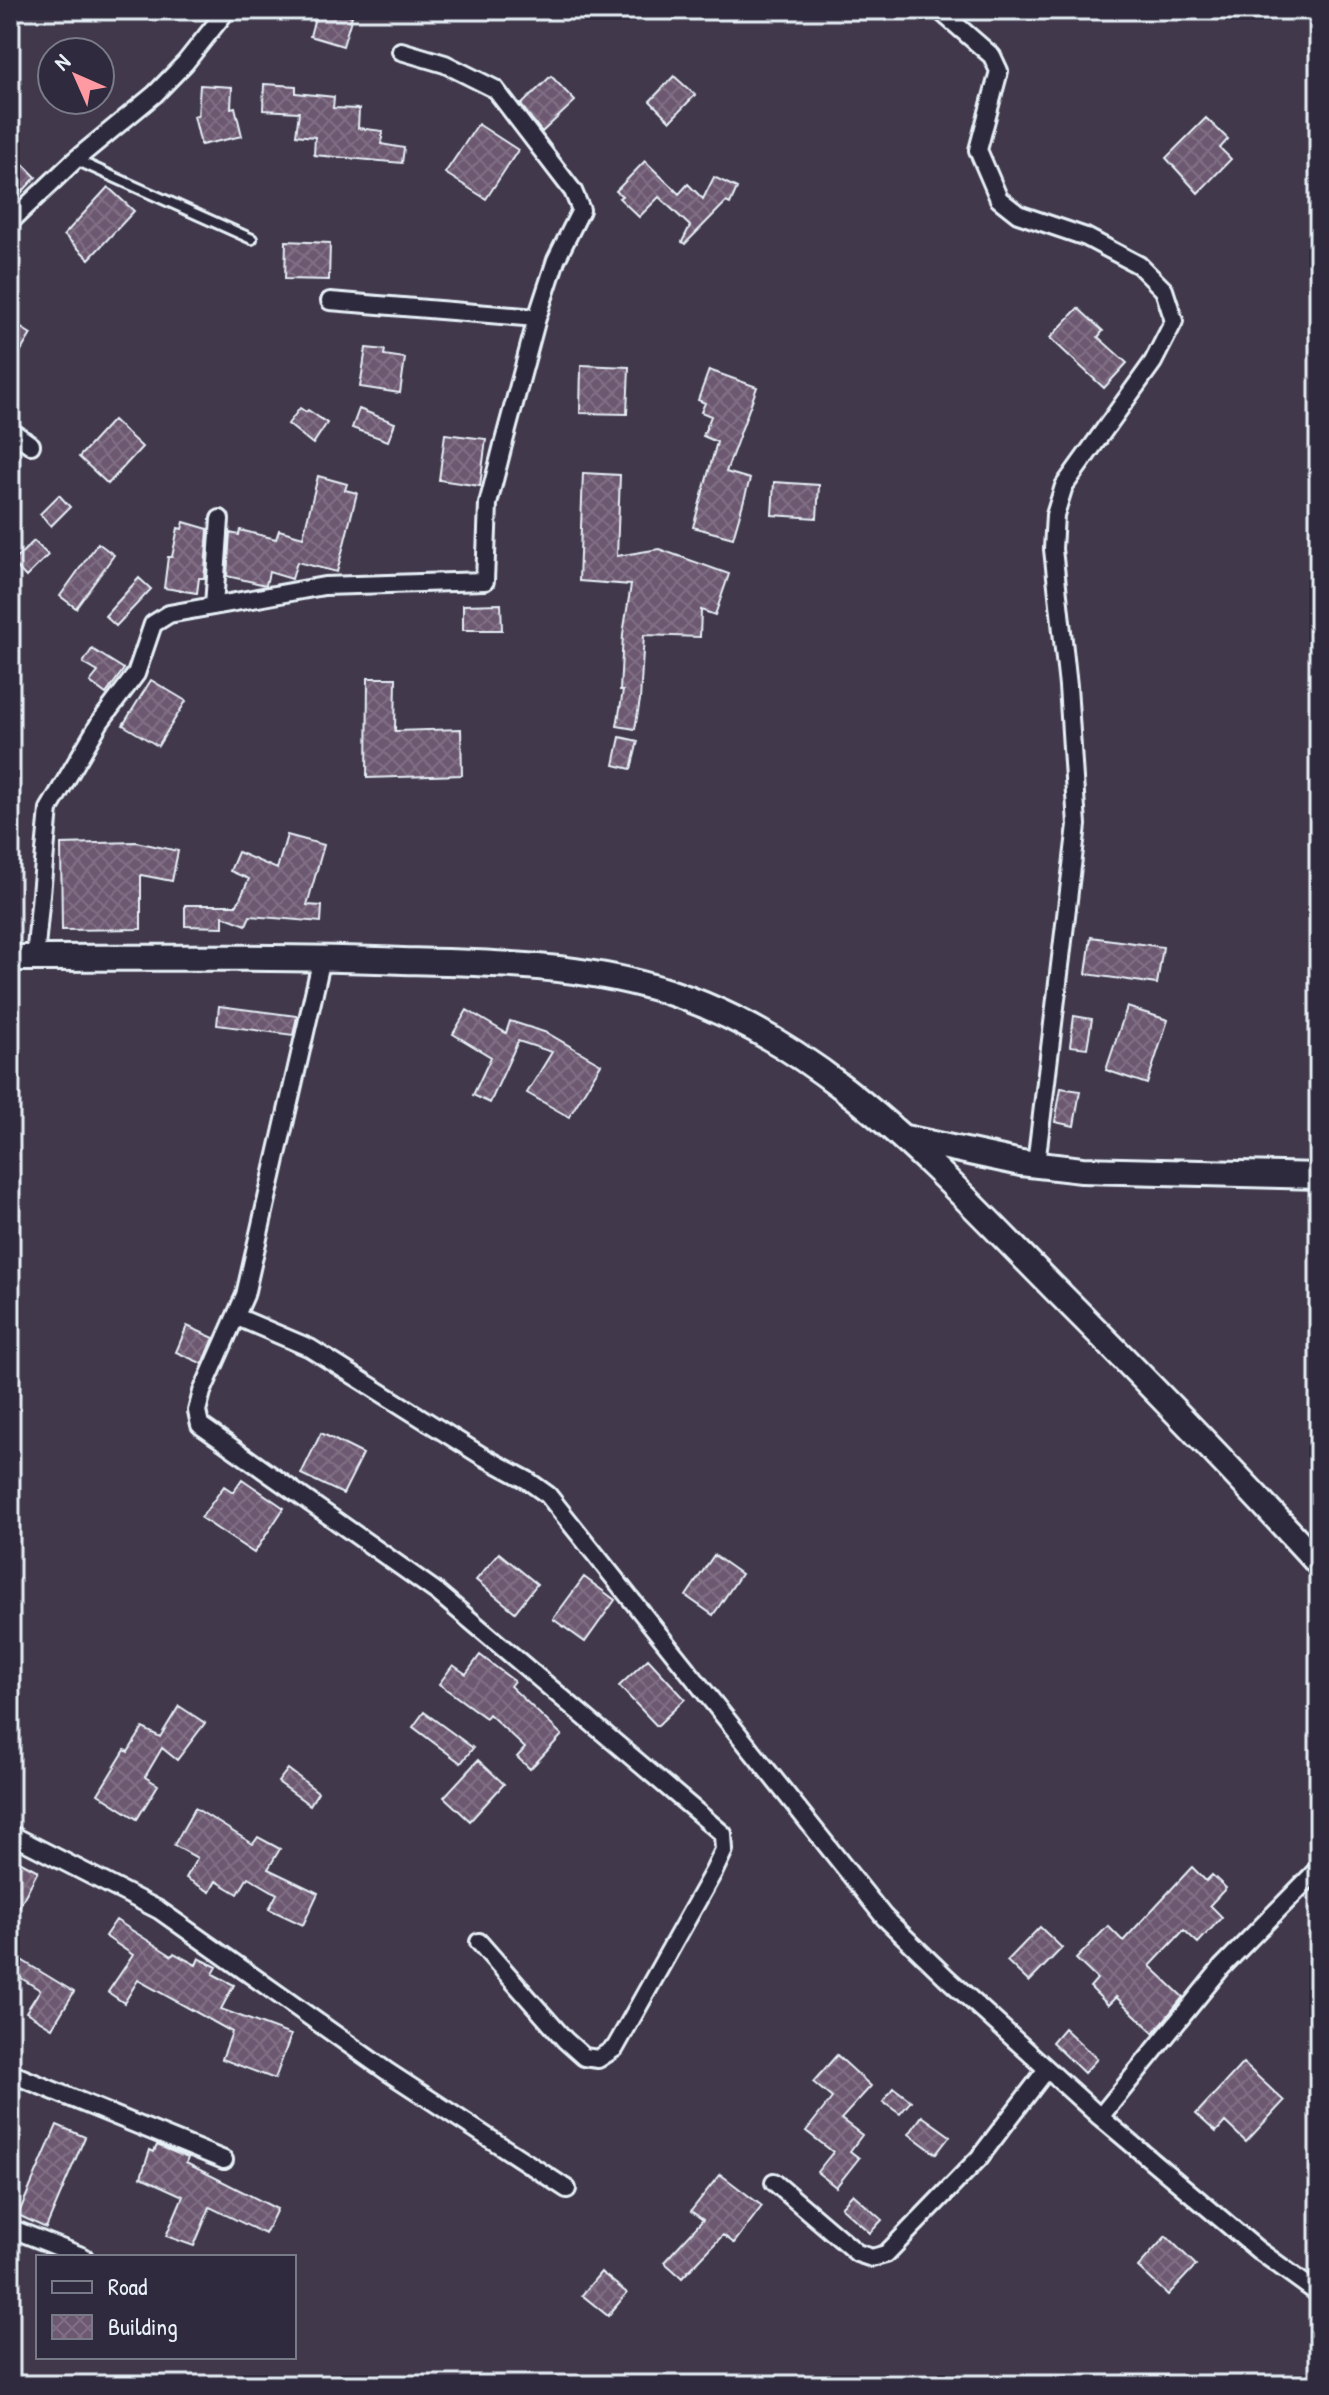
<svg xmlns="http://www.w3.org/2000/svg" width="1329" height="2395" font-family="'Patrick Hand',sans-serif">
  <style>
    .building { fill: url(#building-cross-hatch); stroke: #e8f1f8; stroke-width: 2 }
    .lines { fill: none; stroke-linecap: round; stroke-linejoin: round }
    .lane-casing { stroke: #e8f1f8; stroke-width: 14 }
    .street-casing { stroke: #e8f1f8; stroke-width: 22 }
    .secondary-casing { stroke: #e8f1f8; stroke-width: 30 }
    .lane { stroke: #2f2a3d; stroke-width: 8 }
    .street { stroke: #2f2a3d; stroke-width: 16 }
    .secondary { stroke: #2f2a3d; stroke-width: 24 }
  </style>
  <defs>
    <pattern id="building-cross-hatch" width="8" height="8" patternUnits="userSpaceOnUse" patternTransform="scale(2)"><rect width="8" height="8" fill="#6c5870"/><path d="M0 0l8 8M0 8l8-8" fill="none" stroke="#817085"/></pattern>
  </defs>
  <rect width="100%" height="100%" fill="#41384c"/>
  <filter id="ink" filterUnits="userSpaceOnUse"><feTurbulence type="fractalNoise" baseFrequency=".0125" numOctaves="2"/><feDisplacementMap in="SourceGraphic" scale="16" xChannelSelector="R" yChannelSelector="G"/><feConvolveMatrix kernelMatrix="1 2 1 2 8 2 1 2 1" color-interpolation-filters="sRGB"/></filter>
  <g filter="url(#ink)">
    <path class="building" d="M 317,10 L 330,10 L 352,16 L 343,46 L 310,36 Z
      M 551,76 L 575,101 L 542,132 L 521,105 Z
      M 674,76 L 695,95 L 670,121 L 650,101 Z
      M 264,84 L 296,86 L 296,93 L 334,97 L 333,108 L 359,109 L 358,128 L 383,131 L 381,144 L 404,148 L 402,163 L 314,155 L 315,137 L 296,135 L 299,112 L 263,110 Z
      M 200,85 L 232,87 L 231,108 L 235,107 L 242,136 L 201,145 L 194,116 L 198,115 Z
      M 1206,118 L 1228,139 L 1220,148 L 1231,159 L 1198,193 L 1166,158 Z
      M 478,124 L 518,150 L 486,199 L 445,173 Z
      M 18,159 L 36,177 L 10,205 L 10,167 Z
      M 645,161 L 679,194 L 688,184 L 703,199 L 714,177 L 737,188 L 730,204 L 726,202 L 685,244 L 682,242 L 690,226 L 659,197 L 639,217 L 619,198 L 622,196 L 616,191 Z
      M 108,187 L 134,211 L 89,259 L 64,235 Z
      M 286,241 L 330,243 L 329,280 L 285,279 Z
      M 1078,308 L 1103,331 L 1098,337 L 1127,363 L 1104,388 L 1050,338 Z
      M 10,321 L 31,334 L 10,369 Z
      M 366,348 L 385,350 L 384,355 L 405,358 L 400,393 L 360,387 Z
      M 581,365 L 629,367 L 627,414 L 580,413 Z
      M 709,370 L 757,387 L 726,472 L 750,479 L 733,538 L 693,527 L 717,442 L 703,436 L 711,416 L 701,412 L 705,403 L 698,400 Z
      M 300,408 L 306,412 L 308,410 L 327,423 L 313,444 L 288,424 Z
      M 359,409 L 395,423 L 388,441 L 352,428 Z
      M 113,420 L 142,447 L 108,484 L 79,457 Z
      M 445,434 L 486,439 L 480,486 L 439,480 Z
      M 583,473 L 620,475 L 617,556 L 659,549 L 729,574 L 715,615 L 701,610 L 700,637 L 644,635 L 640,700 L 635,729 L 617,726 L 623,691 L 620,691 L 623,634 L 631,585 L 579,581 Z
      M 318,476 L 347,484 L 345,490 L 357,493 L 337,572 L 297,562 L 292,579 L 269,572 L 266,585 L 227,576 L 230,533 L 239,535 L 240,530 L 276,539 L 279,530 L 303,537 Z
      M 774,482 L 819,485 L 817,518 L 772,515 Z
      M 59,495 L 70,507 L 51,526 L 40,514 Z
      M 184,522 L 208,529 L 205,570 L 204,578 L 199,578 L 197,593 L 164,588 L 168,557 L 172,557 L 178,528 L 182,529 Z
      M 34,541 L 48,555 L 26,577 L 12,562 Z
      M 98,543 L 114,555 L 76,608 L 60,596 Z
      M 139,578 L 151,589 L 116,626 L 105,616 Z
      M 501,604 L 502,630 L 463,630 L 463,605 Z
      M 92,649 L 124,669 L 106,694 L 90,682 L 98,672 L 83,663 Z
      M 368,678 L 396,678 L 395,731 L 461,729 L 462,775 L 367,778 Z
      M 151,680 L 186,701 L 158,746 L 123,725 Z
      M 620,737 L 638,741 L 631,769 L 614,765 Z
      M 287,835 L 324,845 L 307,905 L 322,906 L 321,922 L 250,916 L 246,925 L 223,916 L 223,927 L 185,926 L 185,905 L 237,905 L 249,879 L 230,871 L 238,852 L 277,869 Z
      M 136,842 L 178,851 L 172,881 L 141,875 L 141,929 L 62,930 L 61,844 Z
      M 1091,937 L 1163,947 L 1157,984 L 1086,974 Z
      M 219,1006 L 297,1016 L 293,1035 L 217,1025 Z
      M 1127,1007 L 1168,1020 L 1147,1084 L 1106,1070 Z
      M 467,1010 L 506,1033 L 510,1021 L 547,1033 L 601,1064 L 569,1117 L 527,1093 L 552,1052 L 518,1041 L 490,1103 L 473,1095 L 491,1057 L 453,1034 Z
      M 1074,1016 L 1092,1019 L 1087,1048 L 1070,1046 Z
      M 1061,1088 L 1080,1091 L 1074,1126 L 1055,1122 Z
      M 187,1326 L 214,1338 L 203,1364 L 176,1352 Z
      M 321,1433 L 363,1454 L 343,1494 L 301,1474 Z
      M 242,1479 L 284,1508 L 254,1553 L 201,1518 L 224,1486 L 233,1492 Z
      M 499,1553 L 537,1584 L 515,1612 L 476,1580 Z
      M 714,1555 L 741,1574 L 713,1615 L 686,1596 Z
      M 584,1577 L 615,1600 L 585,1642 L 553,1619 Z
      M 480,1655 L 514,1681 L 510,1686 L 562,1735 L 530,1769 L 517,1757 L 525,1748 L 489,1714 L 486,1718 L 439,1684 L 453,1665 L 466,1674 Z
      M 648,1659 L 685,1699 L 657,1726 L 619,1686 Z
      M 179,1706 L 205,1723 L 177,1760 L 162,1748 L 145,1777 L 158,1785 L 137,1819 L 98,1794 L 125,1750 L 128,1752 L 143,1728 L 160,1737 Z
      M 424,1712 L 473,1748 L 461,1763 L 413,1727 Z
      M 478,1760 L 504,1784 L 470,1821 L 444,1797 Z
      M 288,1769 L 318,1792 L 310,1805 L 278,1782 Z
      M 195,1808 L 253,1844 L 258,1837 L 280,1849 L 268,1869 L 318,1893 L 303,1925 L 269,1909 L 277,1894 L 248,1877 L 238,1894 L 216,1881 L 210,1892 L 186,1878 L 197,1858 L 174,1845 Z
      M 10,1856 L 38,1871 L 10,1924 Z
      M 1192,1867 L 1206,1881 L 1212,1875 L 1226,1888 L 1210,1905 L 1222,1917 L 1198,1943 L 1184,1930 L 1150,1966 L 1183,1997 L 1154,2033 L 1116,1997 L 1108,2005 L 1090,1987 L 1097,1979 L 1076,1959 L 1108,1926 L 1123,1941 Z
      M 116,1920 L 172,1956 L 174,1953 L 196,1965 L 199,1958 L 217,1967 L 213,1974 L 234,1985 L 221,2009 L 291,2035 L 275,2079 L 222,2059 L 232,2032 L 138,1980 L 124,2003 L 108,1992 L 133,1955 L 105,1936 Z
      M 1040,1927 L 1062,1948 L 1029,1982 L 1007,1961 Z
      M 10,1953 L 74,1992 L 52,2028 L 26,2012 L 40,1990 L 10,1971 Z
      M 1064,2028 L 1097,2059 L 1084,2073 L 1052,2042 Z
      M 837,2055 L 871,2086 L 841,2119 L 862,2135 L 850,2151 L 859,2158 L 836,2187 L 817,2172 L 833,2152 L 806,2131 L 832,2098 L 813,2082 Z
      M 1243,2063 L 1284,2101 L 1246,2142 L 1225,2122 L 1216,2132 L 1196,2114 Z
      M 894,2088 L 911,2101 L 900,2114 L 883,2102 Z
      M 922,2116 L 950,2136 L 936,2154 L 909,2134 Z
      M 57,2125 L 85,2137 L 46,2228 L 18,2215 Z
      M 157,2145 L 188,2158 L 186,2163 L 277,2209 L 265,2234 L 210,2207 L 194,2246 L 166,2236 L 183,2196 L 141,2177 L 150,2150 L 154,2152 Z
      M 720,2174 L 762,2206 L 734,2243 L 723,2235 L 682,2278 L 664,2262 L 703,2220 L 691,2211 Z
      M 853,2194 L 882,2220 L 870,2233 L 841,2207 Z
      M 1166,2236 L 1196,2265 L 1168,2295 L 1138,2267 Z
      M 601,2272 L 627,2293 L 608,2316 L 582,2295 Z"/>
    <g class="lines">
      <defs>
        <path id="lane" d="M 76,160 L 252,239"/>
        <path id="street" d="M 939,10 L 992,56 L 999,71 L 978,150 L 999,199 L 1018,214 L 1086,237 L 1139,265 L 1164,290 L 1174,321 L 1153,362 L 1064,486 L 1055,515 L 1053,549 L 1068,686 L 1077,825 L 1037,1156
          M 10,222 L 75,160 L 155,94 L 185,63 L 227,10
          M 330,301 L 537,318
          M 10,430 L 31,445
          M 214,606 L 220,519
          M 35,958 L 49,809 L 100,722 L 136,674 L 153,624 L 169,614 L 324,586 L 485,581 L 488,504 L 503,445 L 537,318 L 556,260 L 581,210 L 573,191 L 495,89 L 445,64 L 401,51
          M 322,958 L 245,1295 L 202,1392 L 197,1411 L 200,1425 L 437,1592 L 723,1834 L 724,1850 L 714,1871 L 615,2048 L 598,2059 L 584,2057 L 565,2040 L 479,1942
          M 237,1317 L 310,1348 L 482,1456 L 527,1480 L 548,1495 L 884,1917 L 947,1978 L 1100,2117 L 1222,1967 L 1319,1868
          M 10,1834 L 159,1910 L 388,2072 L 567,2189
          M 10,2073 L 224,2160
          M 1100,2117 L 1258,2250 L 1319,2294
          M 774,2182 L 857,2253 L 872,2258 L 886,2254 L 979,2158 L 1047,2069
          M 10,2228 L 84,2257"/>
        <path id="secondary" d="M 10,958 C 141,958 272,956 403,961 C 482,963 565,964 641,984 C 812,1027 933,1166 1052,1286 C 1143,1377 1232,1469 1319,1564
          M 905,1138 L 1021,1163 L 1082,1170 L 1319,1176"/>
      </defs>
      <use href="#lane" class="lane-casing"/>
      <use href="#street" class="street-casing"/>
      <use href="#secondary" class="secondary-casing"/>
      <use href="#lane" class="lane"/>
      <use href="#street" class="street"/>
      <use href="#secondary" class="secondary"/>
    </g>
  </g>
  <rect width="1329" height="2395" fill="none" stroke="#2f2a3d" stroke-width="40"/>
  <rect x="20" y="20" width="1289" height="2355" fill="none" stroke="#e8f1f8" stroke-width="3" filter="url(#ink)"/>
  <rect x="36" y="2255" width="260" height="104" fill="#2f2a3d" stroke="#797a88" stroke-width="2"/>
  <rect x="52" y="2281" width="40" height="12" fill="#2f2a3d" stroke="#797a88" stroke-width="2"/>
  <text x="108" y="2295" font-size="24" fill="#e8f1f8">Road</text>
  <rect x="52" y="2315" width="40" height="24" fill="url(#building-cross-hatch)" stroke="#797a88" stroke-width="2"/>
  <text x="108" y="2335" font-size="24" fill="#e8f1f8">Building</text>
  <g transform="translate(76 76) rotate(315)"><circle r="38" fill="#2f2a3d" stroke="#797a88" stroke-width="2"/>
  <path d="M0-6L14 30L0 20L-14 30Z" fill="#ff9aa2"/>
  <text y="-12" font-size="22" font-weight="bold" text-anchor="middle" fill="#e8f1f8">N</text>
  </g>
</svg>
